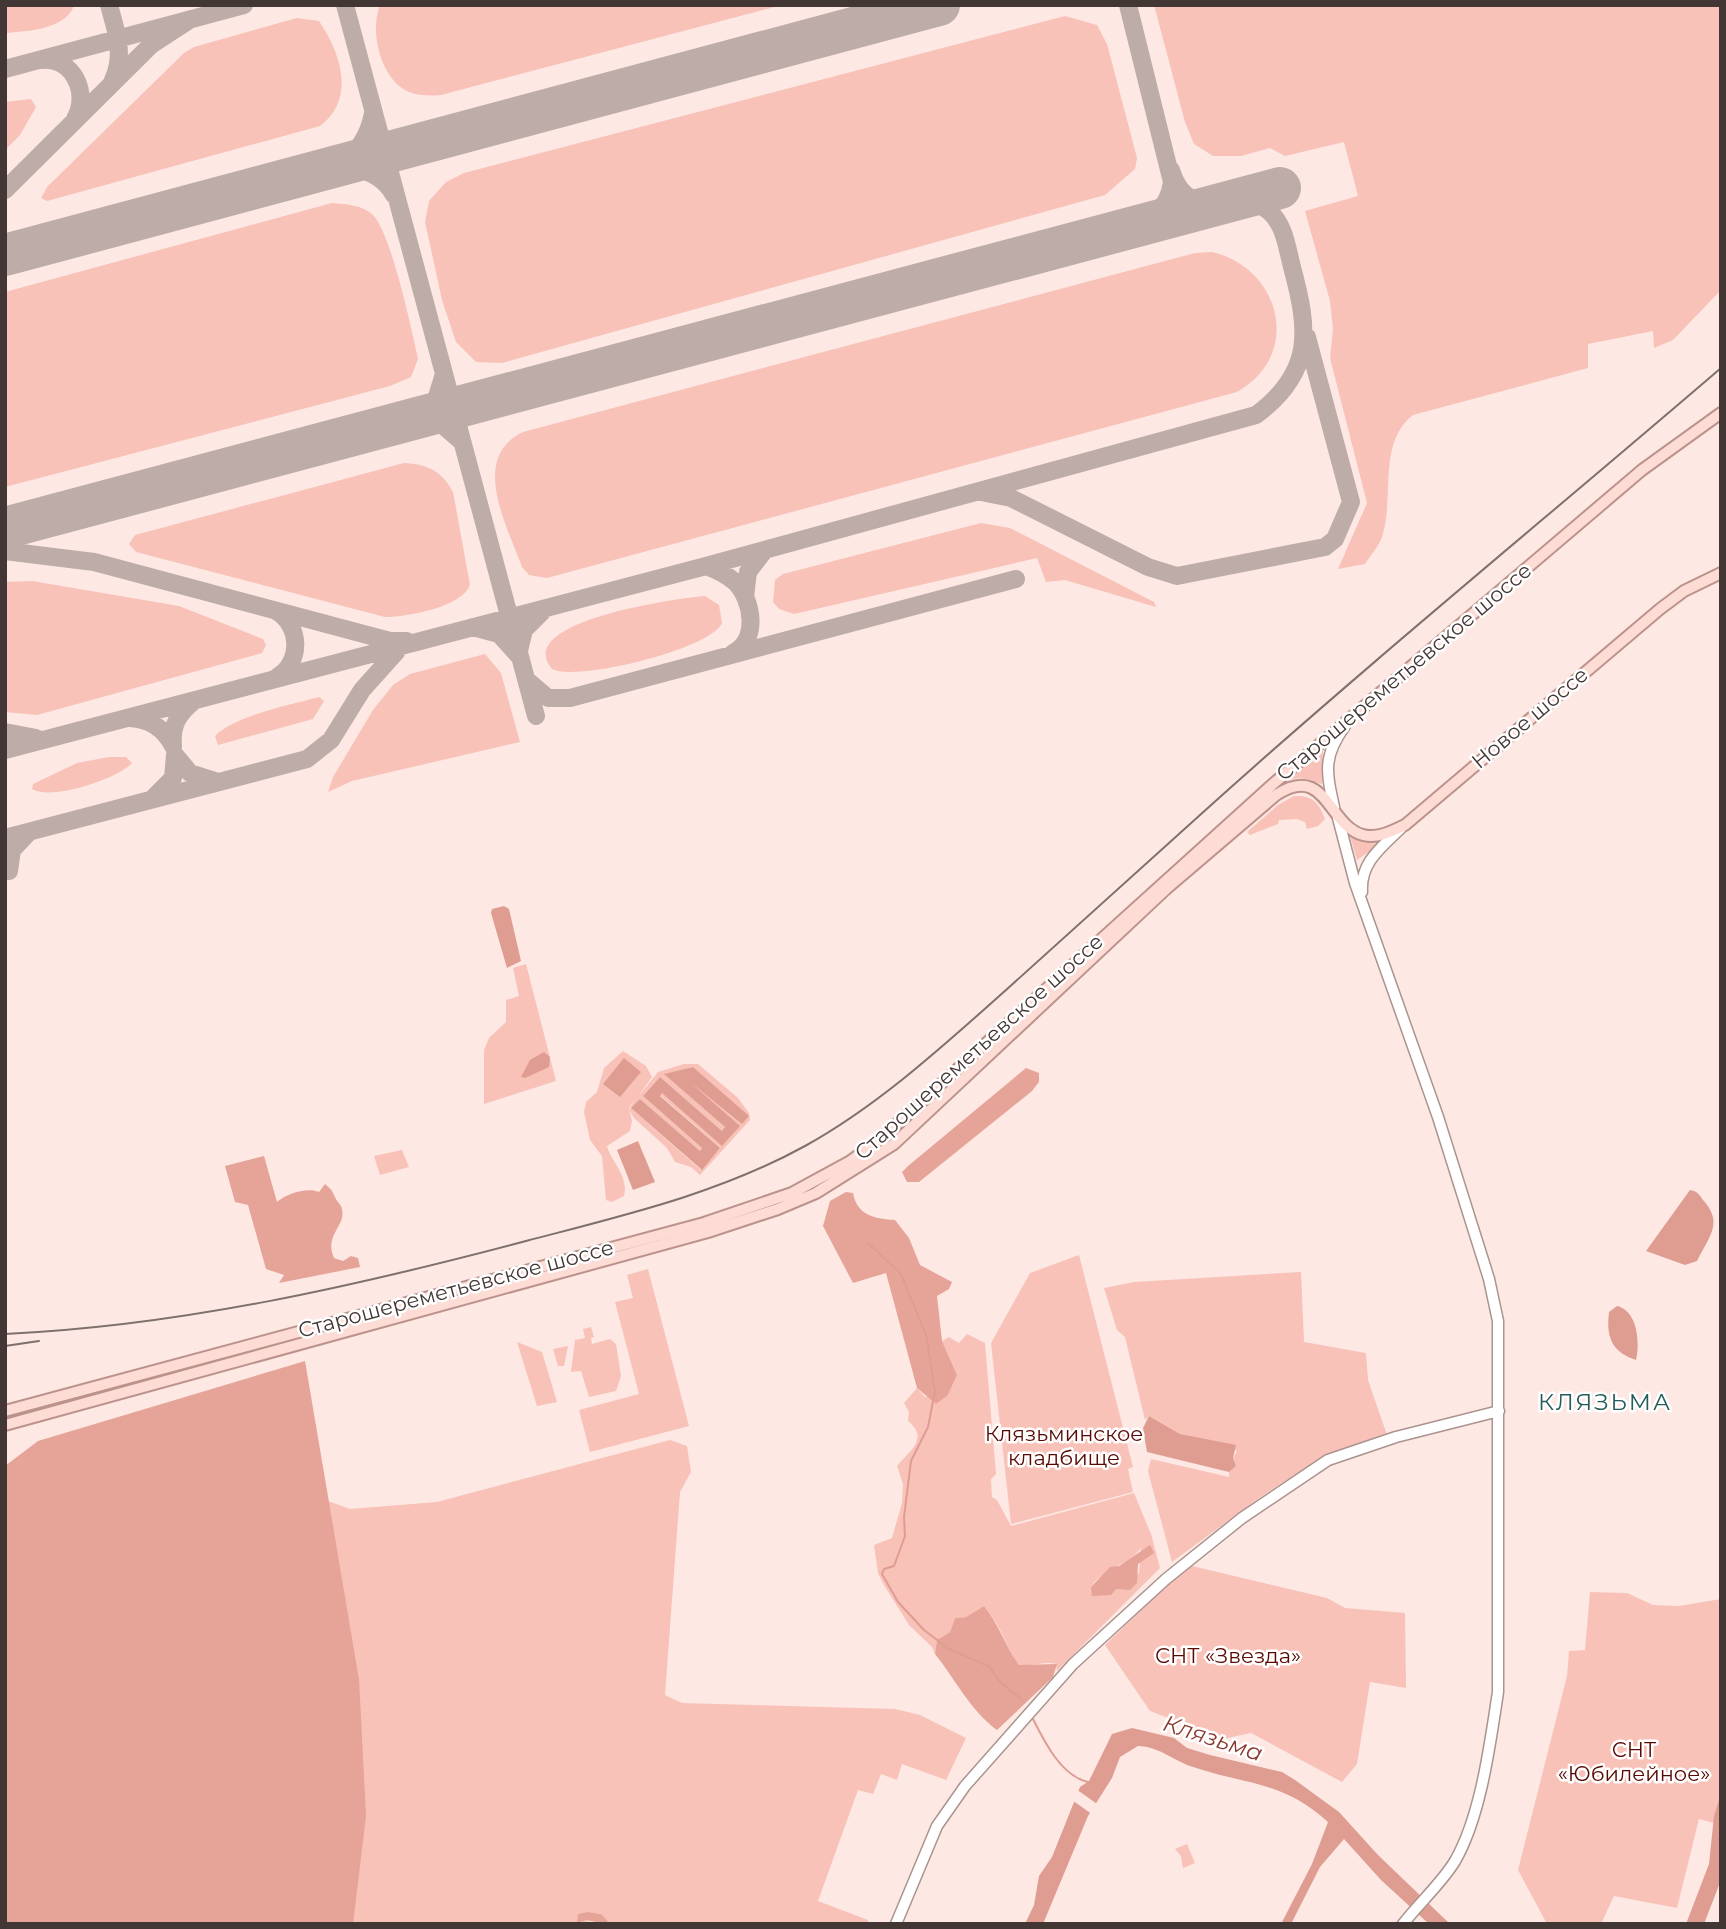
<svg xmlns="http://www.w3.org/2000/svg" width="1726" height="1929" font-family="Montserrat,sans-serif">
  <style>
    .green { fill: #f8c2b8; fill-rule: evenodd }
    .forest { fill: #e6a397 }
    .water { fill: #df9d91 }
    .pier { fill: #fde8e4 }
    .lines { fill: none; stroke-linecap: round; stroke-linejoin: round }
    .stream { stroke: #df9d91; stroke-width: 2 }
    .taxiway { stroke: #beaca8; stroke-width: 18 }
    .runway { stroke: #beaca8; stroke-width: 42 }
    .secondary-casing { stroke: #ab938e; stroke-width: 13 }
    .primary-casing { stroke: #bb938b; stroke-width: 14 }
    .secondary { stroke: #fff; stroke-width: 10 }
    .primary { stroke: #fddcd6; stroke-width: 10 }
    .rail { stroke: #7e706d; stroke-width: 2 }
    .labels { text-anchor: middle; stroke-width: 5; stroke-linejoin: round; paint-order: stroke }
    .street-label { font-size: 21px; fill: #423735; stroke: #fff }
    .park-label { font-size: 21px; fill: #590902; stroke: #fff }
    .neighbourhood-label { font-size: 23px; letter-spacing: 2px; fill: #245d59; stroke: #fff }
    .water-label { font-size: 23px; font-style: italic; fill: #8b3b2e; stroke: #fff }
  </style>
  <rect width="100%" height="100%" fill="#fde8e4"/>
  <path class="green" d="M 5,5 L 74,5 L 74,6 C 64,30 28,31 5,33 Z
    M 380,5 L 782,5 L 441,95 C 431,96 419,96 409,92 C 381,80 369,32 380,5 Z
    M 1154,5 L 1721,5 L 1721,290 L 1673,340 L 1654,348 L 1653,331 L 1588,344 L 1588,368 L 1413,415 C 1377,443 1395,497 1382,537 C 1379,546 1370,556 1365,564 L 1338,569 L 1367,503 L 1330,358 L 1333,329 L 1330,301 L 1305,211 L 1358,196 L 1344,142 L 1285,156 L 1270,148 L 1241,156 L 1213,156 L 1194,144 L 1185,122 Z
    M 1065,16 L 1097,25 L 1107,44 L 1137,158 L 1135,169 L 1105,195 L 502,363 L 476,362 L 456,342 L 442,300 L 425,222 L 429,201 L 446,182 L 464,173 Z
    M 297,18 L 319,21 C 341,53 356,99 320,126 L 47,201 L 41,198 L 47,187 L 184,53 L 194,47 Z
    M 31,99 L 36,107 L 20,135 L 5,150 L 5,102 Z
    M 332,203 C 345,204 363,205 373,215 C 391,233 412,331 418,359 L 411,377 L 390,386 L 5,487 L 5,292 Z
    M 1212,252 C 1281,268 1303,355 1237,392 L 547,578 L 529,575 L 522,567 C 507,525 469,458 523,432 L 1195,253 Z
    M 404,463 C 427,464 442,471 453,492 L 470,585 C 462,607 407,617 385,617 L 136,552 L 129,544 L 135,535 Z
    M 981,523 L 1010,528 L 1154,602 L 1156,607 L 1065,580 L 1046,582 L 1037,558 L 794,614 L 779,609 L 773,602 L 775,580 L 783,574 Z
    M 32,581 L 179,606 L 263,639 L 266,645 L 262,653 L 37,715 L 5,712 L 5,582 Z
    M 705,596 L 719,605 L 722,623 C 711,649 577,682 552,669 C 511,621 679,598 705,596 Z
    M 485,654 L 501,673 L 520,742 L 352,781 L 328,792 L 333,777 L 373,710 L 393,685 L 410,674 Z
    M 319,697 L 324,701 L 313,719 L 218,745 L 215,736 C 237,715 290,705 319,697 Z
    M 1323,748 L 1322,784 L 1301,778 L 1285,780 Z
    M 109,757 L 126,757 L 132,763 C 118,779 50,801 32,789 L 33,784 L 77,763 Z
    M 1294,796 C 1313,795 1319,803 1325,819 L 1318,826 L 1307,829 L 1305,822 L 1297,819 L 1279,820 L 1278,824 L 1250,835 L 1247,832 L 1278,805 Z
    M 1350,836 L 1362,842 L 1380,844 L 1357,860 Z
    M 526,964 L 556,1081 L 484,1104 L 484,1050 L 489,1038 L 506,1022 L 506,1000 L 519,996 L 513,968 Z
    M 623,1051 L 646,1066 L 652,1077 L 637,1098 L 658,1072 L 684,1064 L 698,1064 L 738,1098 L 749,1113 L 750,1120 L 700,1175 L 691,1167 L 675,1162 L 667,1148 L 634,1118 L 629,1110 L 634,1100 L 629,1108 L 632,1121 L 630,1131 L 607,1146 C 612,1163 629,1176 624,1196 L 612,1202 L 606,1200 L 602,1156 L 590,1140 L 584,1112 L 586,1102 L 597,1092 L 604,1068 ZM 693,1067 L 690,1082 L 739,1126 L 722,1145 L 662,1092 L 660,1095 L 720,1148 L 701,1170 L 632,1109 L 640,1099 L 700,1151 L 702,1148 L 643,1096 L 660,1077 L 722,1131 L 725,1127 L 665,1074 Z
    M 402,1150 L 409,1167 L 380,1175 L 374,1156 Z
    M 1079,1255 L 1133,1467 L 1128,1469 L 1133,1492 L 1011,1524 L 991,1343 L 1030,1273 Z
    M 648,1269 L 689,1426 L 590,1452 L 579,1410 L 639,1394 L 615,1302 L 633,1298 L 627,1275 Z
    M 1301,1272 L 1304,1342 L 1366,1353 L 1368,1380 L 1387,1435 L 1319,1459 L 1259,1498 L 1172,1562 L 1148,1471 L 1151,1459 L 1229,1477 L 1229,1472 L 1236,1466 L 1233,1458 L 1237,1451 L 1180,1434 L 1149,1416 L 1145,1420 L 1125,1337 L 1117,1330 L 1104,1288 L 1134,1282 Z
    M 591,1327 L 594,1337 L 591,1338 L 592,1344 L 610,1339 L 616,1344 L 621,1376 L 616,1391 L 589,1397 L 581,1371 L 571,1372 L 575,1340 L 585,1338 L 583,1329 Z
    M 967,1334 L 985,1343 L 996,1474 L 991,1479 L 992,1497 L 997,1500 L 1011,1526 L 1134,1493 L 1151,1534 L 1160,1568 L 1057,1671 L 1056,1664 C 1045,1661 1032,1666 1019,1666 C 1006,1646 1000,1624 984,1606 L 966,1617 L 955,1618 L 950,1632 L 937,1640 L 935,1654 L 932,1647 L 909,1625 L 884,1585 L 878,1573 L 874,1545 L 892,1538 L 902,1503 L 903,1484 L 897,1466 C 909,1451 930,1439 908,1421 L 909,1412 L 904,1403 L 917,1388 L 925,1397 L 948,1395 L 957,1375 L 942,1341 L 949,1337 L 959,1343 ZM 1141,1548 L 1139,1573 L 1116,1589 L 1091,1587 C 1102,1569 1129,1565 1141,1548 Z
    M 517,1342 L 542,1352 L 557,1402 L 537,1406 Z
    M 568,1346 L 564,1366 L 558,1366 L 553,1349 Z
    M 670,1440 L 687,1446 L 691,1472 L 680,1492 L 665,1695 L 682,1703 L 895,1709 L 920,1715 L 966,1738 L 946,1780 L 902,1764 L 897,1780 L 881,1774 L 873,1794 L 858,1790 L 818,1901 L 868,1920 L 868,1924 L 605,1924 L 608,1921 L 601,1914 L 587,1912 L 586,1920 L 593,1924 L 353,1924 L 359,1679 L 328,1501 L 350,1509 L 437,1502 Z
    M 1188,1565 L 1327,1598 L 1345,1608 L 1405,1613 L 1406,1688 L 1370,1682 L 1357,1764 L 1342,1782 L 1251,1733 L 1223,1739 L 1150,1711 L 1105,1645 Z
    M 1590,1592 L 1627,1593 L 1653,1605 L 1679,1606 L 1721,1599 L 1721,1825 L 1699,1819 L 1677,1908 L 1614,1896 L 1601,1924 L 1547,1924 L 1518,1870 L 1567,1676 L 1569,1651 L 1585,1650 Z
    M 1187,1844 L 1195,1863 L 1183,1868 L 1181,1856 L 1175,1849 Z"/>
  <path class="forest" d="M 1026,1068 L 1039,1073 L 1039,1082 L 1032,1091 L 919,1182 L 907,1182 L 902,1172 L 908,1166 Z
    M 264,1156 L 277,1202 C 286,1194 307,1187 319,1192 L 325,1184 C 331,1189 332,1190 335,1197 C 336,1200 339,1203 341,1206 C 349,1226 323,1233 334,1258 L 343,1261 L 351,1256 L 358,1258 L 360,1267 L 279,1283 L 284,1275 L 266,1269 L 248,1205 L 235,1202 L 225,1166 Z
    M 846,1192 L 853,1193 C 857,1216 876,1219 895,1220 L 909,1238 L 920,1265 L 952,1282 L 949,1289 L 937,1296 L 942,1341 L 957,1375 L 948,1395 L 936,1404 L 917,1388 L 886,1273 L 853,1283 L 823,1226 L 830,1201 Z
    M 305,1361 L 359,1679 L 366,1816 L 353,1924 L 5,1924 L 5,1466 L 38,1441 Z
    M 1150,1545 L 1154,1553 L 1138,1564 L 1137,1583 L 1130,1590 L 1116,1589 L 1111,1595 L 1092,1596 L 1091,1587 L 1110,1567 L 1119,1566 Z
    M 984,1606 C 999,1624 1005,1646 1019,1665 L 1057,1664 L 1053,1677 L 997,1730 C 970,1710 955,1679 935,1654 L 937,1640 L 950,1632 L 955,1618 L 966,1617 Z
    M 588,1912 L 601,1914 L 608,1921 L 605,1924 L 586,1920 L 577,1923 L 578,1914 Z"/>
  <path class="water" d="M 504,906 L 509,909 L 521,961 L 507,968 L 491,913 L 492,909 Z
    M 544,1052 L 550,1057 L 549,1067 L 525,1078 L 521,1077 L 530,1060 Z
    M 624,1058 L 641,1072 L 620,1097 L 603,1084 Z
    M 693,1067 L 749,1116 L 742,1124 L 690,1082 L 740,1126 L 722,1146 L 662,1093 L 660,1096 L 720,1148 L 702,1170 L 631,1108 L 640,1099 L 700,1151 L 702,1148 L 643,1096 L 660,1077 L 722,1131 L 725,1127 L 664,1074 Z
    M 638,1141 L 655,1182 L 633,1190 L 617,1150 Z
    M 1690,1190 C 1697,1191 1699,1194 1703,1200 C 1724,1223 1709,1236 1697,1261 L 1685,1265 L 1646,1251 Z
    M 1617,1306 C 1638,1311 1640,1343 1636,1360 C 1611,1352 1606,1336 1609,1312 Z
    M 1149,1416 L 1180,1434 L 1236,1445 L 1233,1458 L 1236,1466 L 1229,1472 L 1147,1452 L 1143,1428 Z
    M 1132,1728 L 1174,1738 L 1187,1748 L 1210,1755 L 1282,1772 L 1295,1780 L 1339,1812 L 1378,1855 L 1450,1924 L 1429,1924 L 1381,1880 L 1344,1839 L 1320,1867 L 1291,1924 L 1281,1924 L 1312,1864 L 1328,1822 C 1283,1781 1247,1785 1193,1767 C 1174,1761 1158,1746 1138,1746 L 1120,1757 L 1112,1778 L 1088,1816 L 1043,1924 L 1025,1924 L 1034,1905 L 1039,1876 L 1052,1857 L 1080,1787 L 1089,1781 L 1112,1734 Z
    M 1721,1794 L 1721,1880 L 1704,1924 L 1686,1924 L 1709,1864 L 1714,1816 Z"/>
  <path class="pier" d="M 1076,1789 L 1100,1806 L 1093,1815 L 1072,1800 Z"/>
  <g class="lines">
    <path class="stream" d="M 868,1243 L 901,1274 L 926,1335 L 935,1391 L 928,1427 L 911,1461 L 904,1517 L 905,1536 L 894,1566 L 884,1569 L 882,1574 L 898,1602 L 924,1630 L 949,1649 L 990,1667 L 998,1680 L 1022,1700
      M 1033,1719 C 1044,1741 1061,1776 1088,1782"/>
    <path class="taxiway" d="M 109,5 C 116,31 125,54 113,80
      M 345,5 L 536,716
      M 41,60 C 73,57 90,93 75,119
      M 5,69 L 244,5
      M 373,113 C 369,135 359,152 340,165 C 361,168 383,174 394,195
      M 5,190 L 151,45 L 191,19
      M 1123,229 C 1149,220 1168,212 1172,182 L 1128,5
      M 444,374 L 436,400 L 413,419 L 439,422 L 461,441
      M 986,493 L 1011,498 L 1148,567 L 1177,576 L 1325,547 L 1335,539 L 1351,502 L 1307,337
      M 5,551 L 94,562 L 390,641 L 407,641
      M 706,566 C 717,570 726,574 735,582 C 753,600 759,640 733,653
      M 745,597 L 748,572 L 764,551
      M 276,611 C 301,625 302,663 277,677
      M 473,627 L 499,634 L 518,655 L 524,630 L 545,609
      M 528,681 L 548,698 L 570,698 L 1016,579
      M 130,718 C 150,719 164,728 173,746 C 171,724 179,713 195,700
      M 5,732 L 36,738
      M 5,750 L 706,566 L 1256,415 C 1314,372 1309,330 1292,267 C 1287,248 1285,226 1270,212 C 1237,183 1189,229 1171,170
      M 153,798 L 173,778 L 175,755 L 190,773 L 215,781
      M 5,838 L 307,759 L 331,740 L 362,690 L 397,651
      M 9,871 L 12,850 L 28,833"/>
    <path class="runway" d="M 5,255 L 939,5
      M 5,528 L 1280,188"/>
    <defs>
      <path id="secondary" d="M 1334,807 C 1326,771 1323,756 1345,726
        M 1338,818 L 1355,883 L 1438,1117 L 1489,1279 L 1498,1321 L 1498,1692 C 1490,1744 1481,1816 1455,1861 C 1441,1884 1419,1903 1403,1924
        M 1362,892 C 1360,862 1382,847 1401,828
        M 896,1924 L 937,1826 L 965,1786 L 1073,1664 L 1166,1579 L 1242,1518 L 1328,1460 L 1396,1437 L 1499,1411"/>
      <path id="primary" d="M 5,1411 L 704,1223 L 792,1193 L 849,1162 L 877,1142 L 1273,784 L 1642,470 L 1721,413
        M 5,1425 L 708,1232 L 778,1209 L 816,1193 L 894,1144 L 1166,889 L 1276,795 C 1326,762 1328,826 1363,835 C 1378,839 1392,831 1405,825 L 1660,609 L 1684,591 L 1721,573"/>
    </defs>
    <use href="#secondary" class="secondary-casing"/>
    <use href="#primary" class="primary-casing"/>
    <use href="#secondary" class="secondary"/>
    <use href="#primary" class="primary"/>
    <path class="rail" d="M 5,1334 C 181,1326 356,1286 526,1241 C 621,1216 718,1194 805,1146 C 879,1105 943,1046 1006,990 C 1074,929 1142,868 1210,806 C 1377,656 1551,514 1721,368
      M 5,1346 L 39,1341"/>
  </g>
  <g class="labels">
    <g class="street-label">
      <text transform="translate(1404 672) rotate(-40)" y="7">Старошереметьевское шоссе</text>
      <text transform="translate(1530 718) rotate(-40)" y="7">Новое шоссе</text>
      <text transform="translate(979 1047) rotate(-42)" y="7">Старошереметьевское шоссе</text>
      <text transform="translate(456 1289) rotate(-15)" y="7">Старошереметьевское шоссе</text>
    </g>
    <g class="park-label">
      <text x="1064" y="1441">Клязьминское<tspan x="1064" dy="24">кладбище</tspan></text>
      <text x="1228" y="1663">СНТ «Звезда»</text>
      <text x="1634" y="1757">СНТ<tspan x="1634" dy="24">«Юбилейное»</tspan></text>
    </g>
    <g class="neighbourhood-label">
      <text x="1605" y="1410">КЛЯЗЬМА</text>
    </g>
    <g class="water-label">
      <text transform="translate(1213 1738) rotate(18)" y="8">Клязьма</text>
    </g>
  </g>
  <rect width="1726" height="1929" fill="none" stroke="#423735" stroke-width="14"/>
</svg>
